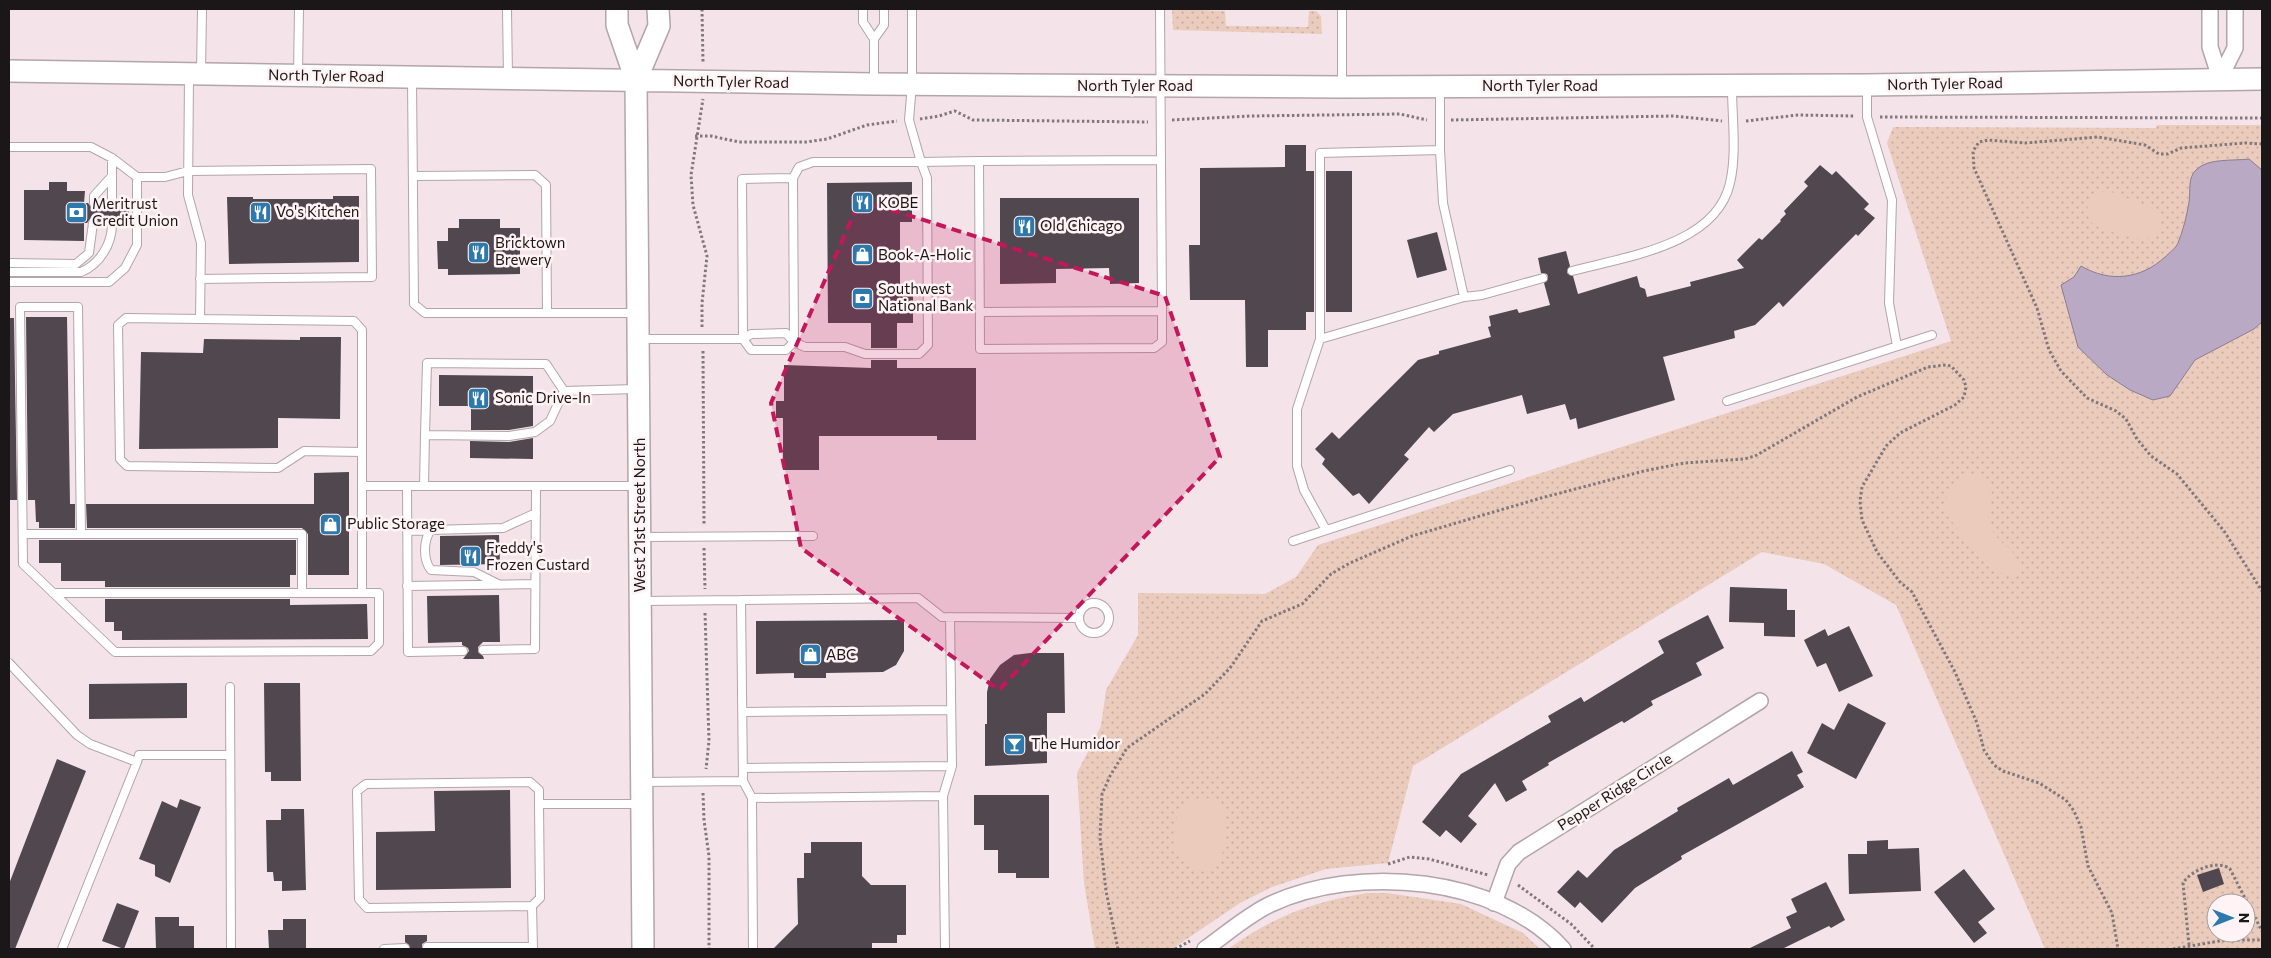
<svg xmlns="http://www.w3.org/2000/svg" width="2271" height="958" font-family="Commissioner,sans-serif">
  <style>
    .grass { fill: url(#grass-dots); fill-rule: evenodd }
    .pitch { fill: #eacbbc }
    .water { fill: #baa9c5; stroke: #8a7d91 }
    .building { fill: #51474f }
    .lines { fill: none; stroke-linecap: round; stroke-linejoin: round }
    .service-casing { stroke: #b3a5a9; stroke-width: 10 }
    .minor-casing { stroke: #b3a5a9; stroke-width: 18 }
    .secondary-casing { stroke: #b3a5a9; stroke-width: 24 }
    .path { stroke: #82787b; stroke-width: 3; stroke-dasharray: 2.5 2.5; stroke-linecap: butt }
    .service { stroke: #fff; stroke-width: 8 }
    .minor { stroke: #fff; stroke-width: 15 }
    .secondary { stroke: #fff; stroke-width: 21 }
    .marked { fill: #c2185b; fill-opacity: 0.2; stroke: #c2185b; stroke-width: 4; stroke-dasharray: 10 6; stroke-linejoin: round }
    .labels { text-anchor: middle; stroke-width: 5; stroke-linejoin: round; paint-order: stroke }
    .street-label { font-size: 15px; fill: #1b1617; stroke: #fff3f6 }
    .poi-label { font-size: 15px; fill: #1b1617; stroke: #fff3f6; text-anchor: start }
  </style>
  <defs>
    <pattern id="grass-dots" width="8" height="8" patternUnits="userSpaceOnUse" patternTransform="scale(1.25)"><rect width="8" height="8" fill="#eacbbc"/><path d="M2 2h.1M6 6h.1" fill="none" stroke="#c8aea1" stroke-width="1.8" stroke-linecap="round"/></pattern>
  </defs>
  <rect width="100%" height="100%" fill="#f4e4e9"/>
  <path class="grass" d="M 1172,9 L 1225,11 L 1226,26 L 1308,27 L 1309,11 L 1316,11 L 1321,16 L 1322,34 L 1173,30 Z
    M 2157,125 L 2262,125 L 2262,949 L 2045,949 L 1896,605 L 1824,564 L 1762,552 L 1413,766 L 1388,863 L 1326,869 L 1272,887 L 1240,903 L 1172,949 L 1095,949 L 1084,883 L 1077,773 L 1101,726 L 1106,690 L 1138,635 L 1138,593 L 1265,594 L 1296,577 L 1318,545 L 1951,341 L 1887,143 L 1893,127 L 2156,128 ZM 2216,903 L 2246,903 L 2246,933 L 2216,933 Z
    M 1367,893 L 1387,893 L 1461,904 L 1523,933 L 1540,949 L 1228,949 C 1273,917 1311,902 1367,893 Z"/>
  <path class="pitch" d="M 2109,191 L 2155,209 L 2161,222 L 2158,234 L 2144,240 L 2104,230 L 2093,224 L 2087,215 L 2088,200 L 2097,193 Z
    M 1971,474 L 1983,477 L 1992,490 C 1991,502 1986,514 1990,526 C 1996,544 2018,547 2019,568 L 2014,574 L 2003,574 L 1968,543 L 1945,512 L 1945,502 L 1950,489 L 1958,479 Z
    M 1206,798 L 1219,801 C 1229,811 1226,855 1217,866 C 1214,869 1211,871 1207,872 C 1177,867 1167,846 1177,817 C 1179,811 1181,804 1187,801 C 1192,798 1200,799 1206,798 Z"/>
  <path class="water" d="M 2249,159 L 2262,170 L 2262,322 L 2254,329 L 2195,360 L 2170,396 L 2153,400 L 2130,390 L 2107,375 L 2078,347 L 2061,285 L 2074,277 L 2081,266 C 2110,283 2141,279 2165,257 C 2169,253 2176,248 2178,243 C 2183,231 2187,215 2189,202 C 2191,190 2187,178 2197,169 C 2209,158 2233,161 2249,159 Z"/>
  <path class="building" d="M 1285,145 L 1306,145 L 1306,171 L 1314,171 L 1314,312 L 1306,312 L 1306,330 L 1268,330 L 1268,367 L 1246,367 L 1245,300 L 1190,300 L 1189,245 L 1200,245 L 1200,168 L 1285,167 Z
    M 1820,165 L 1832,175 L 1836,171 L 1869,204 L 1864,209 L 1875,218 L 1858,236 L 1856,234 L 1783,307 L 1779,302 L 1755,325 L 1734,331 L 1735,338 L 1663,357 L 1675,400 L 1578,429 L 1576,418 L 1570,420 L 1565,404 L 1527,414 L 1522,395 L 1453,414 L 1434,432 L 1429,427 L 1404,455 L 1409,459 L 1369,504 L 1359,493 L 1353,496 L 1322,464 L 1325,459 L 1315,449 L 1332,432 L 1339,439 L 1418,360 L 1439,354 L 1439,351 L 1491,337 L 1488,327 L 1491,326 L 1489,316 L 1517,309 L 1519,313 L 1550,305 L 1544,283 L 1548,277 L 1547,274 L 1541,273 L 1538,258 L 1566,251 L 1570,266 L 1567,273 L 1573,276 L 1578,294 L 1637,276 L 1640,287 L 1645,289 L 1647,297 L 1691,286 L 1690,282 L 1744,268 L 1737,260 L 1759,238 L 1762,240 L 1781,221 L 1780,220 L 1786,214 L 1784,211 L 1808,186 L 1804,182 Z
    M 1326,171 L 1352,171 L 1352,312 L 1326,312 Z
    M 49,182 L 67,182 L 67,191 L 85,191 L 84,203 L 88,203 L 92,208 L 97,208 L 100,203 L 106,203 L 112,209 L 118,203 L 129,203 L 129,224 L 118,224 L 112,218 L 106,223 L 99,223 L 97,219 L 91,218 L 87,223 L 84,223 L 84,241 L 24,240 L 24,190 L 49,190 Z
    M 912,182 L 912,222 L 900,222 L 900,296 L 913,295 L 913,323 L 897,323 L 897,348 L 871,348 L 871,323 L 828,323 L 827,183 Z
    M 333,196 L 359,196 L 359,262 L 229,264 L 227,197 L 253,197 L 253,199 L 333,199 Z
    M 1000,198 L 1139,198 L 1139,283 L 1110,284 L 1109,268 L 1056,269 L 1056,283 L 1000,284 Z
    M 459,219 L 500,219 L 500,228 L 520,228 L 520,274 L 448,275 L 448,269 L 438,269 L 437,241 L 448,241 L 448,228 L 459,228 Z
    M 1437,232 L 1447,270 L 1417,278 L 1407,240 Z
    M 26,317 L 67,317 L 70,504 L 75,504 L 75,528 L 39,528 L 39,522 L 36,522 L 35,500 L 28,500 Z
    M 9,318 L 14,318 L 17,500 L 9,500 Z
    M 300,337 L 341,337 L 340,419 L 278,418 L 278,448 L 139,449 L 141,352 L 203,353 L 204,339 L 300,340 Z
    M 871,360 L 897,360 L 897,368 L 976,368 L 976,440 L 937,440 L 937,436 L 819,436 L 819,470 L 783,470 L 783,418 L 776,418 L 776,401 L 784,401 L 784,365 L 871,368 Z
    M 439,375 L 533,376 L 533,426 L 509,430 L 471,430 L 471,406 L 439,406 Z
    M 533,438 L 533,459 L 470,458 L 470,441 L 509,442 Z
    M 349,472 L 349,575 L 308,575 L 308,534 L 302,528 L 87,528 L 86,504 L 314,504 L 314,473 Z
    M 499,535 L 500,564 L 440,565 L 440,536 Z
    M 39,540 L 296,540 L 296,575 L 290,575 L 290,587 L 105,587 L 105,581 L 61,581 L 61,563 L 39,563 Z
    M 1730,587 L 1787,589 L 1787,610 L 1795,610 L 1795,637 L 1764,636 L 1764,623 L 1729,622 Z
    M 499,595 L 500,642 L 483,642 L 478,647 L 478,652 L 483,656 L 484,659 L 463,659 L 469,651 L 468,648 L 462,645 L 462,642 L 428,643 L 427,596 Z
    M 105,599 L 290,599 L 290,605 L 367,604 L 368,639 L 122,640 L 122,631 L 114,631 L 114,622 L 105,622 Z
    M 1708,615 L 1724,648 L 1696,663 L 1702,675 L 1651,701 L 1653,705 L 1624,723 L 1622,721 L 1548,763 L 1549,765 L 1522,781 L 1527,790 L 1506,802 L 1495,783 L 1468,816 L 1477,824 L 1461,843 L 1446,830 L 1440,837 L 1422,822 L 1461,774 L 1551,722 L 1548,716 L 1581,697 L 1584,702 L 1664,653 L 1658,641 Z
    M 904,620 L 904,651 L 896,665 L 883,672 L 826,673 L 826,678 L 794,678 L 794,673 L 756,674 L 756,621 Z
    M 1849,626 L 1873,676 L 1839,692 L 1826,663 L 1817,667 L 1804,640 L 1825,629 L 1828,636 Z
    M 1030,653 L 1064,653 L 1065,713 L 1047,713 L 1047,763 L 985,766 L 985,724 L 987,724 L 987,692 L 990,679 L 1000,665 L 1014,655 Z
    M 187,683 L 187,718 L 89,719 L 89,684 Z
    M 264,683 L 300,683 L 301,781 L 271,781 L 271,772 L 265,772 Z
    M 1848,703 L 1886,723 L 1856,779 L 1807,753 L 1822,723 L 1834,730 Z
    M 1792,751 L 1803,772 L 1797,775 L 1804,787 L 1681,856 L 1682,859 L 1635,888 L 1602,923 L 1580,902 L 1575,908 L 1557,892 L 1578,870 L 1587,878 L 1614,850 L 1678,811 L 1677,808 L 1729,778 L 1733,785 Z
    M 57,759 L 86,771 L 15,949 L 9,949 L 9,884 Z
    M 510,790 L 511,888 L 376,890 L 376,832 L 435,831 L 434,791 Z
    M 974,795 L 1049,795 L 1049,878 L 1016,878 L 1016,873 L 998,873 L 998,850 L 984,850 L 984,825 L 974,825 Z
    M 180,799 L 201,807 L 170,883 L 155,876 L 155,865 L 139,859 L 162,801 L 177,808 Z
    M 281,809 L 304,809 L 306,890 L 282,891 L 282,881 L 274,881 L 273,872 L 267,872 L 266,820 L 281,820 Z
    M 1888,840 L 1888,849 L 1919,848 L 1921,891 L 1849,894 L 1848,854 L 1867,854 L 1867,841 Z
    M 811,842 L 862,842 L 862,876 L 871,885 L 906,885 L 906,935 L 897,935 L 897,943 L 872,943 L 872,949 L 773,949 L 798,924 L 797,878 L 804,878 L 804,853 L 811,853 Z
    M 2219,868 L 2224,884 L 2203,892 L 2197,875 Z
    M 1964,869 L 1995,909 L 1978,922 L 1987,933 L 1974,943 L 1934,892 Z
    M 1826,882 L 1845,920 L 1831,928 L 1829,926 L 1782,949 L 1748,949 L 1791,928 L 1786,917 L 1797,912 L 1791,899 Z
    M 117,903 L 139,911 L 124,949 L 102,941 Z
    M 155,917 L 179,917 L 179,926 L 194,926 L 194,949 L 156,949 Z
    M 283,919 L 306,919 L 306,949 L 269,949 L 268,930 L 283,930 Z
    M 405,935 L 427,935 L 427,941 L 422,944 L 422,949 L 410,949 L 409,945 L 405,942 Z"/>
  <g class="lines">
    <defs>
      <path id="service" d="M 507,9 L 508,77
        M 863,9 L 863,22 L 874,39 L 874,84
        M 912,9 L 912,84 L 909,120 L 921,162 L 979,161
        M 1160,9 L 1162,311 L 1162,342 L 1154,348 L 980,349 L 979,161 L 1161,160
        M 1342,9 L 1342,87
        M 874,39 L 884,25 L 884,9
        M 201,72 L 202,9
        M 298,74 L 299,9
        M 189,76 L 188,195 L 201,243 L 200,319
        M 412,80 L 414,304 L 425,313 L 638,313
        M 1867,87 L 1867,117 L 1892,200 L 1889,303 L 1897,346
        M 1440,88 L 1440,150 L 1443,203 L 1464,297
        M 9,147 L 91,147 L 112,158 L 137,177 L 165,177 L 188,171 L 371,169 L 372,277 L 200,279
        M 1440,150 L 1320,153 L 1320,339 L 1464,297 L 1482,295 L 1543,278
        M 413,176 L 535,175 L 546,185 L 547,313
        M 94,203 L 94,196 L 112,176
        M 112,203 L 112,158
        M 9,263 L 76,264 L 89,253 L 93,223
        M 1572,271 C 1623,257 1716,246 1730,183 C 1737,153 1732,118 1732,87
        M 9,272 L 81,272 C 100,264 112,244 112,224
        M 9,282 L 109,282 L 125,268 L 137,245 L 137,177
        M 980,312 L 1162,311
        M 640,339 L 743,339 L 751,334 L 786,333 L 794,342 L 805,347 L 845,347 L 865,354 L 919,354 L 928,345 L 927,178 L 921,162 L 813,162 L 799,167 L 793,178 L 794,342 L 786,350 L 751,350 L 743,339 L 742,179 L 793,178
        M 1320,339 L 1297,409 L 1297,466 L 1304,490 L 1326,530
        M 564,391 L 546,364 L 427,363 L 425,435 L 509,436 L 535,432 L 550,421 L 564,391 L 637,389
        M 1727,401 L 1932,335
        M 362,452 L 304,451 L 278,468 L 127,466 L 120,459 L 118,325 L 126,318 L 354,321 L 362,330 L 362,486
        M 407,486 L 408,652 L 463,651
        M 424,486 L 425,435
        M 407,531 L 431,530
        M 23,534 L 302,534 L 302,593
        M 81,534 L 78,307 L 20,307 L 23,564 L 115,652 L 371,651 L 379,643 L 379,593 L 362,593 L 362,486 L 638,486
        M 642,537 L 813,536
        M 1293,541 L 1510,470
        M 500,585 L 474,572 L 431,570 C 423,560 423,540 431,530 L 503,528 L 536,513
        M 407,586 L 535,584
        M 53,593 L 362,593
        M 741,600 L 918,598 L 942,617 L 1079,618
        M 642,601 L 741,600 L 743,781
        M1079 618a15 15 0 1 1 30 0a15 15 0 1 1-30 0Z
        M 483,650 L 535,649 L 536,486
        M 9,663 L 77,735 L 90,744 L 137,762 L 139,755 L 230,755
        M 230,687 L 231,949
        M 743,712 L 951,710
        M 743,768 L 952,766
        M 644,782 L 743,781 L 752,798 L 943,796 L 945,949
        M 943,796 L 952,766 L 950,617
        M 752,798 L 753,949
        M 539,804 L 540,898 L 532,906 L 367,908 L 359,899 L 357,791 L 366,784 L 530,782 L 539,790 L 539,804 L 640,804
        M 532,906 L 533,949
        M 427,947 L 533,947
        M 62,949 L 137,762
        M 384,949 L 405,948"/>
      <path id="minor" d="M 2210,9 L 2210,47 L 2220,78
        M 2220,78 L 2235,48 L 2235,9
        M 1494,903 L 1508,864 L 1519,852 L 1760,701
        M 1205,949 C 1225,935 1249,914 1271,904 C 1357,864 1498,876 1563,949"/>
      <path id="secondary" d="M 617,9 L 617,25 L 636,80 L 643,949
        M 9,71 L 874,84 L 1342,87 L 1867,85 L 2262,79
        M 636,80 L 659,26 L 658,9"/>
    </defs>
    <use href="#service" class="service-casing"/>
    <use href="#minor" class="minor-casing"/>
    <use href="#secondary" class="secondary-casing"/>
    <path class="path" d="M 702,9 L 703,63
      M 1880,117 L 2262,118
      M 920,119 L 939,116 L 955,111 L 973,120 L 1148,122
      M 1172,120 L 1251,116 L 1400,114 L 1427,120
      M 1451,120 L 1673,116 L 1722,121
      M 1746,121 L 1798,115 L 1854,116
      M 695,136 L 711,136 L 739,142 L 806,142 L 827,139 L 867,125 L 897,121
      M 2262,144 L 2245,143 L 2181,148 L 2168,154 L 2159,154 L 2145,145 L 2098,137 L 2025,143 L 1988,140 L 1979,142 L 1973,151 L 1974,168 L 2037,308 L 2049,350 L 2061,371 L 2087,398 L 2116,411 L 2126,419 L 2137,439 L 2151,456 L 2177,474 L 2224,531 L 2262,591
      M 702,327 L 702,303 L 707,256 L 693,205 L 691,175 L 703,99
      M 703,351 L 704,524
      M 704,548 L 705,589
      M 705,613 L 709,741 L 706,769
      M 703,793 L 704,820 L 709,856 L 709,949
      M 1388,864 L 1410,857 L 1429,859 L 1488,875
      M 1518,885 L 1571,924 L 1595,949
      M 2189,945 L 2183,883 C 2191,870 2218,859 2230,869 L 2262,931
      M 1118,949 L 1106,891 L 1100,838 L 1102,794 L 1110,776 L 1127,748 L 1205,694 L 1230,668 L 1262,621 L 1302,604 L 1331,574 L 1350,563 L 1412,536 L 1541,498 L 1644,471 L 1684,463 L 1744,459 L 1755,456 L 1857,397 L 1928,367 L 1946,365 L 1951,366 L 1964,380 L 1966,387 L 1964,397 L 1955,405 L 1900,433 L 1886,446 L 1862,487 L 1860,501 L 1862,520 L 1877,552 L 1900,582 L 1912,592 L 1955,672 L 1977,723 L 1984,750 L 1994,765 L 2003,771 L 2039,783 L 2066,800 L 2074,811 L 2081,827 L 2088,866 L 2112,913 L 2118,949
      M 1175,949 L 1190,941
      M 2173,949 L 2225,940 L 2262,940"/>
    <use href="#service" class="service"/>
    <use href="#minor" class="minor"/>
    <use href="#secondary" class="secondary"/>
  </g>
  <path class="marked" d="M 860,200 L 1165,296 L 1220,457 L 999,690 L 801,548 L 771,403 Z"/>
  <defs>
    <symbol id="restaurant-square" viewBox="-11 -11 22 22"><rect x="-9" y="-9" width="18" height="18" rx="4" fill="#2d79ac" stroke="#fff3f6"/><path d="M-5-6h1v4h1v-4h1v4h1v-4h1v5L-1.5 .5V6h-2V.5L-5-1ZM5-6V6H3V1.5H1.5Q1.5-4 5-6Z" fill="#fff"/></symbol>
    <symbol id="bank-square" viewBox="-11 -11 22 22"><rect x="-9" y="-9" width="18" height="18" rx="4" fill="#2d79ac" stroke="#fff3f6"/><path d="M-6-4H6V4H-6ZM0-2.3a2.3 2.3 0 1 0 0 4.6a2.3 2.3 0 1 0 0-4.6Z" fill="#fff"/></symbol>
    <symbol id="shop-square" viewBox="-11 -11 22 22"><rect x="-9" y="-9" width="18" height="18" rx="4" fill="#2d79ac" stroke="#fff3f6"/><path d="M-5-2.5h2.3a2.7 3.5 0 0 1 5.4 0H5L5.5 6h-11ZM-1.5-2.5h3a1.5 2.3 0 0 0-3 0Z" fill="#fff"/></symbol>
    <symbol id="bar-square" viewBox="-11 -11 22 22"><rect x="-9" y="-9" width="18" height="18" rx="4" fill="#2d79ac" stroke="#fff3f6"/><path d="M-6-5H6L.8 .8V4.5H3.5V6h-7V4.5H-.8V.8Z" fill="#fff"/></symbol>
  </defs>
  <g fill-rule="evenodd">
    <use href="#restaurant-square" x="850" y="190" width="25" height="25"/>
    <use href="#restaurant-square" x="248" y="200" width="25" height="25"/>
    <use href="#bank-square" x="64" y="200" width="25" height="25"/>
    <use href="#restaurant-square" x="1012" y="214" width="25" height="25"/>
    <use href="#restaurant-square" x="466" y="240" width="25" height="25"/>
    <use href="#shop-square" x="850" y="242" width="25" height="25"/>
    <use href="#bank-square" x="850" y="286" width="25" height="25"/>
    <use href="#restaurant-square" x="466" y="386" width="25" height="25"/>
    <use href="#shop-square" x="318" y="512" width="25" height="25"/>
    <use href="#restaurant-square" x="458" y="544" width="25" height="25"/>
    <use href="#shop-square" x="798" y="642" width="25" height="25"/>
    <use href="#bar-square" x="1002" y="732" width="25" height="25"/>
  </g>
  <g class="labels">
    <g class="street-label">
      <text transform="translate(326 76) rotate(1)" y="5">North Tyler Road</text>
      <text transform="translate(731 82) rotate(1)" y="5">North Tyler Road</text>
      <text transform="translate(1945 84) rotate(-1)" y="5">North Tyler Road</text>
      <text x="1135" y="91">North Tyler Road</text>
      <text x="1540" y="91">North Tyler Road</text>
      <text transform="translate(640 515) rotate(-90)" y="5">West 21st Street North</text>
      <text transform="translate(1615 792) rotate(-32)" y="5">Pepper Ridge Circle</text>
    </g>
    <g class="poi-label">
      <text x="878" y="208">KOBE</text>
      <text x="92" y="209">Meritrust<tspan x="92" dy="17">Credit Union</tspan></text>
      <text x="276" y="217">Vo's Kitchen</text>
      <text x="1040" y="231">Old Chicago</text>
      <text x="495" y="248">Bricktown<tspan x="495" dy="17">Brewery</tspan></text>
      <text x="878" y="260">Book-A-Holic</text>
      <text x="878" y="294">Southwest<tspan x="878" dy="17">National Bank</tspan></text>
      <text x="495" y="403">Sonic Drive-In</text>
      <text x="347" y="529">Public Storage</text>
      <text x="486" y="553">Freddy's<tspan x="486" dy="17">Frozen Custard</tspan></text>
      <text x="826" y="660">ABC</text>
      <text x="1031" y="749">The Humidor</text>
    </g>
  </g>
  <rect width="2271" height="958" fill="none" stroke="#1b1617" stroke-width="20"/>
  <g transform="translate(2231 918) rotate(90)"><circle r="24" fill="#fff3f6" stroke="#a49b9d"/>
  <path d="M0-4L9 19L0 12L-9 19Z" fill="#2d79ac"/>
  <text y="-8" font-size="14" font-weight="bold" text-anchor="middle" fill="#1b1617">N</text>
  </g>
</svg>
